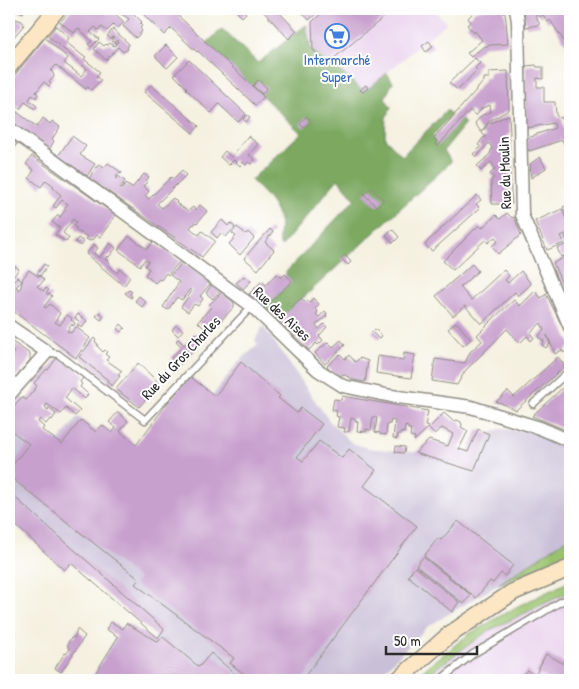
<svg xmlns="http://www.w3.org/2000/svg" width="579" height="689" font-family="'Patrick Hand',sans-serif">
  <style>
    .built { fill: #e9d2ed }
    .industrial { fill: #c9bfd7 }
    .green { fill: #9ac26e; stroke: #62764c }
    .forest { fill: #7ba861; stroke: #536a46 }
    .building { fill: #c8a0ce }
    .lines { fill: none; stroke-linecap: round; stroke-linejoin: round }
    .lane-casing { stroke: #908e86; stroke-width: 9 }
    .street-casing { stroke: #908e86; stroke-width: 15 }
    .secondary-casing { stroke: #908e86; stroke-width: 19 }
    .lane { stroke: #fff; stroke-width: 6 }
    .street { stroke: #fff; stroke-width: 12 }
    .secondary { stroke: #fce6c4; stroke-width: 16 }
    .labels { text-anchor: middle; stroke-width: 4; stroke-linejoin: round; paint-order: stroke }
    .shop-label { font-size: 15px; fill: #366cbe; stroke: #fff }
    .street-label { font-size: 15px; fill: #2b2b2b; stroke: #fff }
  </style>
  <rect width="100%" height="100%" fill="#fff"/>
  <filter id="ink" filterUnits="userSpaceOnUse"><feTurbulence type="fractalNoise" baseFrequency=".02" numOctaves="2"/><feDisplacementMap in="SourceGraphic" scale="10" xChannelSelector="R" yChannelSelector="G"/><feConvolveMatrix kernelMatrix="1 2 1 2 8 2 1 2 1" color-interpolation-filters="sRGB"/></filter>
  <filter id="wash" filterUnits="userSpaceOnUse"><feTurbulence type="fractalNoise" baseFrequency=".0096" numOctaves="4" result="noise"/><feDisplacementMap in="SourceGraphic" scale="20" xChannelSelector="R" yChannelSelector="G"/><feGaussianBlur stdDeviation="1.12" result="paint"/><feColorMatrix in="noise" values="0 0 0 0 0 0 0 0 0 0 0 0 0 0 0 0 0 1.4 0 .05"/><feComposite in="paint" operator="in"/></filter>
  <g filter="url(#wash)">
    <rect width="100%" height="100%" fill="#f5f1e1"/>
    <path class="built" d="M 323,9 L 434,9 L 446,23 L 364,92 L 330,62 L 311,50 L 306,25 Z
      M 570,592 L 570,680 L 420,680 L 488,631 L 554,599 Z"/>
    <path class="industrial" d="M 263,326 L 330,422 L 352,443 L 368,448 L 386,450 L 416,452 L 431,440 L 467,452 L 471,444 L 483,448 L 489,434 L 500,429 L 530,431 L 570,447 L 570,537 L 499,584 L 427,627 L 375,680 L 90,680 L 117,635 L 124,628 L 144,648 L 157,636 L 9,507 L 9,411 L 12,408 L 56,442 L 59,441 L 78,417 L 96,430 L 102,427 L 110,433 L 115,428 L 135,446 L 188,377 L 213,395 L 238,362 L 258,345 L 255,340 Z"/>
    <path class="green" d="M 570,537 L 570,557 L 545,566 L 499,584 Z
      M 570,581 L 570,592 L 554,599 L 488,631 L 420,680 L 411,680 L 469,634 L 516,607 Z"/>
    <path class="forest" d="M 306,25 L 311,50 L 330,62 L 364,92 L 387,73 L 393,82 L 385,98 L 391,107 L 386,118 L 385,138 L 402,156 L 447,110 L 451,115 L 432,137 L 437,144 L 461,119 L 465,124 L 444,150 L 451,162 L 278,321 L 264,307 L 292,281 L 285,273 L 355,199 L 338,179 L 281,247 C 277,238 281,229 279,219 C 275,203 262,192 251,180 L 301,133 L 207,43 L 222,29 L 258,63 Z"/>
    <g id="blocks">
      <path class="building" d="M 14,9 L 25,9 L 23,13 Z
        M 72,9 L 113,9 L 112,11 L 124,22 L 118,28 L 114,24 L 107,31 L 102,27 L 98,30 L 95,27 L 90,32 L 99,39 L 91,47 L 88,44 L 92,41 L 78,28 L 74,33 L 60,22 Z
        M 114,9 L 129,9 L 142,22 L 140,24 L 142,26 L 140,28 L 142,31 L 136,38 L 123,26 L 129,19 Z
        M 138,9 L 171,9 L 264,97 L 255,105 L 198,51 L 197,52 L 171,28 L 164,35 Z
        M 238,9 L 242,9 L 246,13 L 242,17 L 237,12 Z
        M 261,9 L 276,9 L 297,31 L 289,39 Z
        M 299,9 L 314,9 L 317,13 L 309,20 Z
        M 326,9 L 394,9 L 328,63 L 313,50 L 312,22 Z
        M 485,9 L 504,9 L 506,20 L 508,44 L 491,45 L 483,47 L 471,57 L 467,53 L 482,40 L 475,31 L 474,33 L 467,25 L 471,22 L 468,18 L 475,11 Z
        M 530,9 L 568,9 L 568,10 L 570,9 L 570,46 L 568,47 L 550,20 L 548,22 L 543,15 L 540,17 L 538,14 L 535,15 L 540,25 L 526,27 L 524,11 Z
        M 9,17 L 22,21 L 24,25 L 11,40 L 9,39 Z
        M 56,26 L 69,38 L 66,42 L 83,56 L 83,55 L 86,57 L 84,59 L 100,72 L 96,76 L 101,80 L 91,90 L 88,87 L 86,89 L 56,65 L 51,71 L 53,73 L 54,77 L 49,82 L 51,84 L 49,86 L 44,82 L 36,92 L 38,94 L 36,98 L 32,95 L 29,100 L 37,106 L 35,109 L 25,102 L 20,109 L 9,100 L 9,82 L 45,38 L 68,58 L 64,63 L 81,76 L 87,69 L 48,36 Z
        M 113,29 L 129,44 L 127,48 L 128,49 L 123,52 L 118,47 L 113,53 L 112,53 L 106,60 L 94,49 L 99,42 L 104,46 L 106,44 L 108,45 L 110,43 L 114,46 L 118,42 L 117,40 L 115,43 L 112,41 L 114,38 L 112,37 L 111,39 L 107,36 Z
        M 429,41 L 433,47 L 426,52 L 422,46 Z
        M 166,45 L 178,57 L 167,68 L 155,56 Z
        M 475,58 L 480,63 L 475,68 L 477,70 L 458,90 L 449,83 Z
        M 189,60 L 246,114 L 238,122 L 219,104 L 211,113 L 186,89 L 187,88 L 174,75 Z
        M 536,65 L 537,67 L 543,67 L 543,79 L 537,78 L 537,87 L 544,87 L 544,102 L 555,102 L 556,115 L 559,118 L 562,117 L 563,126 L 569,142 L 564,144 L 562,140 L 529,151 L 526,144 L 527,138 L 534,136 L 534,135 L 555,128 L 554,123 L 527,128 L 525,96 L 526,66 Z
        M 508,71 L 509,110 L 489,121 L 481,132 L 475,123 L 482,115 L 491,112 L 490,105 L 482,108 L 476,116 L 470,110 L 438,146 L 435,143 L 437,141 L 434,138 L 484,81 L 484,78 L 489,78 L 489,72 Z
        M 258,80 L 267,88 L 262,94 L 253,86 Z
        M 151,85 L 199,126 L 193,133 L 144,92 Z
        M 366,85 L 368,88 L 363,92 L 360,90 Z
        M 9,106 L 37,127 L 43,118 L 50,124 L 52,121 L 60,127 L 52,139 L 54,141 L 49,150 L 9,120 Z
        M 247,115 L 250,117 L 246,122 L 243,119 Z
        M 509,115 L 510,134 L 507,136 L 509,139 L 511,193 L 512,204 L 492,204 L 491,180 L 494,178 L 490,174 L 495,169 L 491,162 L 481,171 L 477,166 L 490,154 L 492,148 L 489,143 L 476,157 L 473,154 L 481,147 L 478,145 L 483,138 L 486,137 L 482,133 L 488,124 Z
        M 306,116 L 311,121 L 304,128 L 300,124 Z
        M 72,136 L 86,146 L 80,155 L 95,164 L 87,176 L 58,156 Z
        M 248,136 L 258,144 L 249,155 L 255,160 L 251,164 L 248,162 L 246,165 L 243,162 L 240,166 L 234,160 L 229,165 L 220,157 L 225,151 L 231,157 Z
        M 9,138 L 17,144 L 13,149 L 9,146 Z
        M 32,156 L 116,215 L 100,237 L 97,235 L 93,240 L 91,239 L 90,241 L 86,239 L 88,237 L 75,230 L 77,228 L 73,226 L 76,222 L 73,219 L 63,233 L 69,238 L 66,242 L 55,235 L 60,228 L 52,222 L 58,215 L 60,217 L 66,209 L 64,208 L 68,204 L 62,200 L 56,208 L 53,206 L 61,195 L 53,188 L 54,186 L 46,180 L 41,187 L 29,178 L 34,170 L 26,164 Z
        M 540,157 L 546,168 L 531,178 L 530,164 Z
        M 108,163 L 122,173 L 120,174 L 119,173 L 115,178 L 116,179 L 118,176 L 125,181 L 120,188 L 122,189 L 125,184 L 132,188 L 144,174 L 149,177 L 146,181 L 147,182 L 143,186 L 149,191 L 145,196 L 149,199 L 171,177 L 173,179 L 182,170 L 186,175 L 157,204 L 162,208 L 173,198 L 177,202 L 176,203 L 188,211 L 193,207 L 196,210 L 200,205 L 207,211 L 197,223 L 196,222 L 194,225 L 193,224 L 190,228 L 199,235 L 202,231 L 215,241 L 202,257 L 89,178 L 99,164 L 104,168 Z
        M 371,188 L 384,200 L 377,207 L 364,194 Z
        M 477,195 L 481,200 L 476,204 L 480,208 L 432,251 L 425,245 L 428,241 Z
        M 570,204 L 570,224 L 563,207 Z
        M 562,209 L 570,229 L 570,232 L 561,236 L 564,243 L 547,250 L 535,221 Z
        M 507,213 L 512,218 L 514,217 L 521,235 L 498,254 L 492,246 L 498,241 L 495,237 L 488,243 L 485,240 L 453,270 L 443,261 L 479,225 L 482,228 L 496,215 L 500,219 Z
        M 222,220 L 228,226 L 230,223 L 235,227 L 226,237 L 221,233 L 217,238 L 211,232 Z
        M 237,227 L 246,234 L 248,232 L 254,238 L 240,255 L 229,244 L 236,236 L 232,233 Z
        M 270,229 L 273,232 L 265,242 L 274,250 L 258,270 L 244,258 Z
        M 392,229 L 399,237 L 393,243 L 386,235 Z
        M 570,234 L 570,240 L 567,242 L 565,236 Z
        M 129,236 L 147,249 L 153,242 L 180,261 L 168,275 L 166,273 L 161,280 L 159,279 L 155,283 L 145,275 L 149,269 L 145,266 L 148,261 L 145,259 L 140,266 L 118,250 Z
        M 78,238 L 84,242 L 81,246 L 75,242 Z
        M 110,243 L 116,248 L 109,257 L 108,256 L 105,259 L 110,262 L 108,264 L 117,273 L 120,269 L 130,277 L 124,286 L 86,254 L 94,244 L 98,248 L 94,253 L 99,258 Z
        M 570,243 L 570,254 L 561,257 L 557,248 Z
        M 345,255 L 351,262 L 348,265 L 341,258 Z
        M 569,255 L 570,256 L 570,302 L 553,263 Z
        M 182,262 L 211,283 L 200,296 L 203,299 L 198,306 L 194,304 L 188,312 L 181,307 L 192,291 L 190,289 L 182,300 L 177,297 L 168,310 L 163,307 L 179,282 L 170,275 L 176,270 Z
        M 44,264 L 47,266 L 40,276 L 37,274 Z
        M 472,264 L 478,271 L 460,287 L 471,300 L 504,270 L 509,276 L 505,280 L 508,283 L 521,271 L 531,284 L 518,296 L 515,292 L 481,324 L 465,306 L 453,316 L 436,296 Z
        M 15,266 L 19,269 L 12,278 L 14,281 L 17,277 L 22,281 L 16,287 L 20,290 L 23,278 L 29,270 L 39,277 L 40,276 L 44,280 L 40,285 L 39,284 L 37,286 L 43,291 L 46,288 L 49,290 L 46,293 L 48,295 L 49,293 L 52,296 L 44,307 L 46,308 L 50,304 L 60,313 L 55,322 L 60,325 L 67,315 L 72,318 L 71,320 L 75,323 L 73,326 L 72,324 L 67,331 L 71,333 L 76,327 L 90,338 L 76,358 L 9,308 L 9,272 Z
        M 276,274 L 282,277 L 285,274 L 292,281 L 264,308 L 249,294 L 262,281 L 266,285 Z
        M 244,276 L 251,281 L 243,289 L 236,283 Z
        M 212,284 L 220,291 L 213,299 L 206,293 Z
        M 129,290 L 132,292 L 130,294 L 132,296 L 131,298 L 125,293 Z
        M 535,291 L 541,298 L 546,294 L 570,342 L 570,346 L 564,353 L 562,350 L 555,354 L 547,335 L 550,344 L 546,348 L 542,345 L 544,341 L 538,337 L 544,330 L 541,323 L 530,333 L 534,338 L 531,341 L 527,336 L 520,343 L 507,329 L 465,371 L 457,385 L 432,381 L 435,359 L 465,363 L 470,352 L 482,341 L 477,335 L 496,316 L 514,300 L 520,306 Z
        M 222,292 L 234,303 L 234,307 L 209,333 L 198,322 L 211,307 L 209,305 Z
        M 139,296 L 146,302 L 142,307 L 135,301 Z
        M 301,298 L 304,302 L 306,300 L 309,303 L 313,298 L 319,304 L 315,309 L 318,312 L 316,314 L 319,317 L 325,311 L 327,314 L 326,315 L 327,316 L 316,325 L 319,329 L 324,324 L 327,327 L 319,336 L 323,340 L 318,345 L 316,343 L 309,350 L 278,321 Z
        M 99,312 L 104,316 L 101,320 L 96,316 Z
        M 78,314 L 87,321 L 82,328 L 77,325 L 80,322 L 75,318 Z
        M 456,322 L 471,339 L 463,346 L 448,329 Z
        M 121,324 L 125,328 L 121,332 L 117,329 Z
        M 176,325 L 183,330 L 178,336 L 172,330 Z
        M 375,329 L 382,336 L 379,339 L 372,332 Z
        M 195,333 L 203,341 L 179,366 L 171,358 L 182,347 L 176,341 L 178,339 L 184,345 Z
        M 94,338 L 96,340 L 95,342 L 98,344 L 97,346 L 103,352 L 105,350 L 107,352 L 105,354 L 109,357 L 106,360 L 122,371 L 118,375 L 120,376 L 112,386 L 107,382 L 108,380 L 79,357 Z
        M 341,340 L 345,345 L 325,364 L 315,353 L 328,342 L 333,347 Z
        M 11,341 L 30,354 L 30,360 L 9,385 L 9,356 L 10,357 L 14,352 L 9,349 L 9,344 Z
        M 404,353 L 415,355 L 411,378 L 376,373 L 378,356 L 403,360 Z
        M 340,354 L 345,359 L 349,355 L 355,362 L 360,358 L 368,361 L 365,382 L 354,380 L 343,374 L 338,378 L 327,366 Z
        M 58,356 L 85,375 L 80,382 L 82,384 L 80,387 L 88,394 L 85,399 L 72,388 L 65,398 L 80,411 L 75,416 L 66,408 L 61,414 L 47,404 L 45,407 L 48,410 L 49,408 L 56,414 L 52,420 L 50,419 L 46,424 L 40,419 L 38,422 L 44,427 L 42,430 L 62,444 L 81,420 L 96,432 L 102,425 L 112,433 L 116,428 L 109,422 L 118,412 L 128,421 L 120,431 L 136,445 L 169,401 L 191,377 L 215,396 L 241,362 L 280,396 L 278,398 L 297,413 L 301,408 L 322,424 L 297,457 L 303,461 L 319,441 L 342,458 L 349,449 L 376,470 L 364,486 L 417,526 L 302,680 L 252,680 L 230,663 L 234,658 L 135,584 L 139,579 L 9,476 L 9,469 L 29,444 L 9,429 L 9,411 L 22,397 L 26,400 L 37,386 L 34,383 L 47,369 L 48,370 Z
        M 558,357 L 565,366 L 516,410 L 501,403 L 496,402 L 508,391 L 514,397 Z
        M 138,363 L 160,384 L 139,407 L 116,389 Z
        M 570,381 L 570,432 L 568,429 L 566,430 L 532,416 Z
        M 342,396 L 428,411 L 425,426 L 430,427 L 444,413 L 453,421 L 457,420 L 461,422 L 462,425 L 461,427 L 468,431 L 459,449 L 468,452 L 478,429 L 489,434 L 474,471 L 415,453 L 429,440 L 448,446 L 453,434 L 442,428 L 434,434 L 428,428 L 414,441 L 415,437 L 410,436 L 411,429 L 408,429 L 408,427 L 405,426 L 404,433 L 401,432 L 401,434 L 398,434 L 397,439 L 393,438 L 395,421 L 391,420 L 390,424 L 387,424 L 386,435 L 380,434 L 380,433 L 375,432 L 377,418 L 373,417 L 371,430 L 366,429 L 366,432 L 357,431 L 358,422 L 355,421 L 355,418 L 351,418 L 349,431 L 348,431 L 347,432 L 344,432 L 345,428 L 337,427 L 339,417 L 336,416 L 337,411 L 332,410 L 334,399 L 341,400 Z
        M 396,446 L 405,447 L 404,453 L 395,452 Z
        M 9,492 L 164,629 L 158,638 L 71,563 L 64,570 L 9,519 Z
        M 458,521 L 513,565 L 505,576 L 501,573 L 493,583 L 490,581 L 476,598 L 424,556 L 438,538 L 441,540 Z
        M 423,557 L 471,595 L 464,604 L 416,566 Z
        M 415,567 L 459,602 L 452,612 L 408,576 Z
        M 111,622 L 123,629 L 126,623 L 158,642 L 163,637 L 199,667 L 211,653 L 242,680 L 91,680 L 118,637 L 106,629 Z
        M 77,629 L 85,636 L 61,672 L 55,668 L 65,653 L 66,654 L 70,649 L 68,648 L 68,643 L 71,638 L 75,637 Z
        M 546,654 L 570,667 L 570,680 L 552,680 L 536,673 Z
        M 527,670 L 535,677 L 538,680 L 519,680 Z"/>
    </g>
  </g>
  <g filter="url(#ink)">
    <use href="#blocks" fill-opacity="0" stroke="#908e86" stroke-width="1"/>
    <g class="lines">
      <defs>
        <path id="lane" d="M 47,352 L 58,354 L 145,420 L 252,306
          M 533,404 L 570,370
          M 440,680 L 473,654 L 562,601 L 570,598"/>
        <path id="street" d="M 516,9 L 518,21 L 522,215 L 570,327
          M 9,128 L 252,306 L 318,370 L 343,386 L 391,396 L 471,407 L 540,428 L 570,441
          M 9,326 L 47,352 L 9,395"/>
        <path id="secondary" d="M 9,66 L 57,9
          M 398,680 L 449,635 L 513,592 L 570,568"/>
      </defs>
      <use href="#lane" class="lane-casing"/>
      <use href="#street" class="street-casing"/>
      <use href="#secondary" class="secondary-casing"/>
      <use href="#lane" class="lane"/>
      <use href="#street" class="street"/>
      <use href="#secondary" class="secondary"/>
    </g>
  </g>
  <defs>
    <symbol id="supermarket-ring" viewBox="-11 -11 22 22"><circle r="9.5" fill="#fff" stroke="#3f7fe0" stroke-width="1.5"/><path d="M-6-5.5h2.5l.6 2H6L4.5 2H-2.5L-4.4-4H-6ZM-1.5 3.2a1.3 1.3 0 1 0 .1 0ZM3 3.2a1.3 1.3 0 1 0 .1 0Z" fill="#3f7fe0"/></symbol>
  </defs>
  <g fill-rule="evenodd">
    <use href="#supermarket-ring" x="323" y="22" width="28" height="28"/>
  </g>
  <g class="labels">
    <g class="shop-label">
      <text x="337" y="65">Intermarché<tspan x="337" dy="17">Super</tspan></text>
    </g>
    <g class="street-label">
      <text transform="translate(505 173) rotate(-92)" y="5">Rue du Moulin</text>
      <text transform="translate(282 314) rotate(43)" y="5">Rue des Aises</text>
      <text transform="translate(181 358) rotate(-47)" y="5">Rue du Gros Charles</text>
    </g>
  </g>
  <rect width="579" height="689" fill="none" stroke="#fff" stroke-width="30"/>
  <path d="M386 646v8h91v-8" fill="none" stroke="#2b2b2b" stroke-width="2.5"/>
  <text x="394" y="646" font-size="15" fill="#2b2b2b" stroke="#ffffff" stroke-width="4" paint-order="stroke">50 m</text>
</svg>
